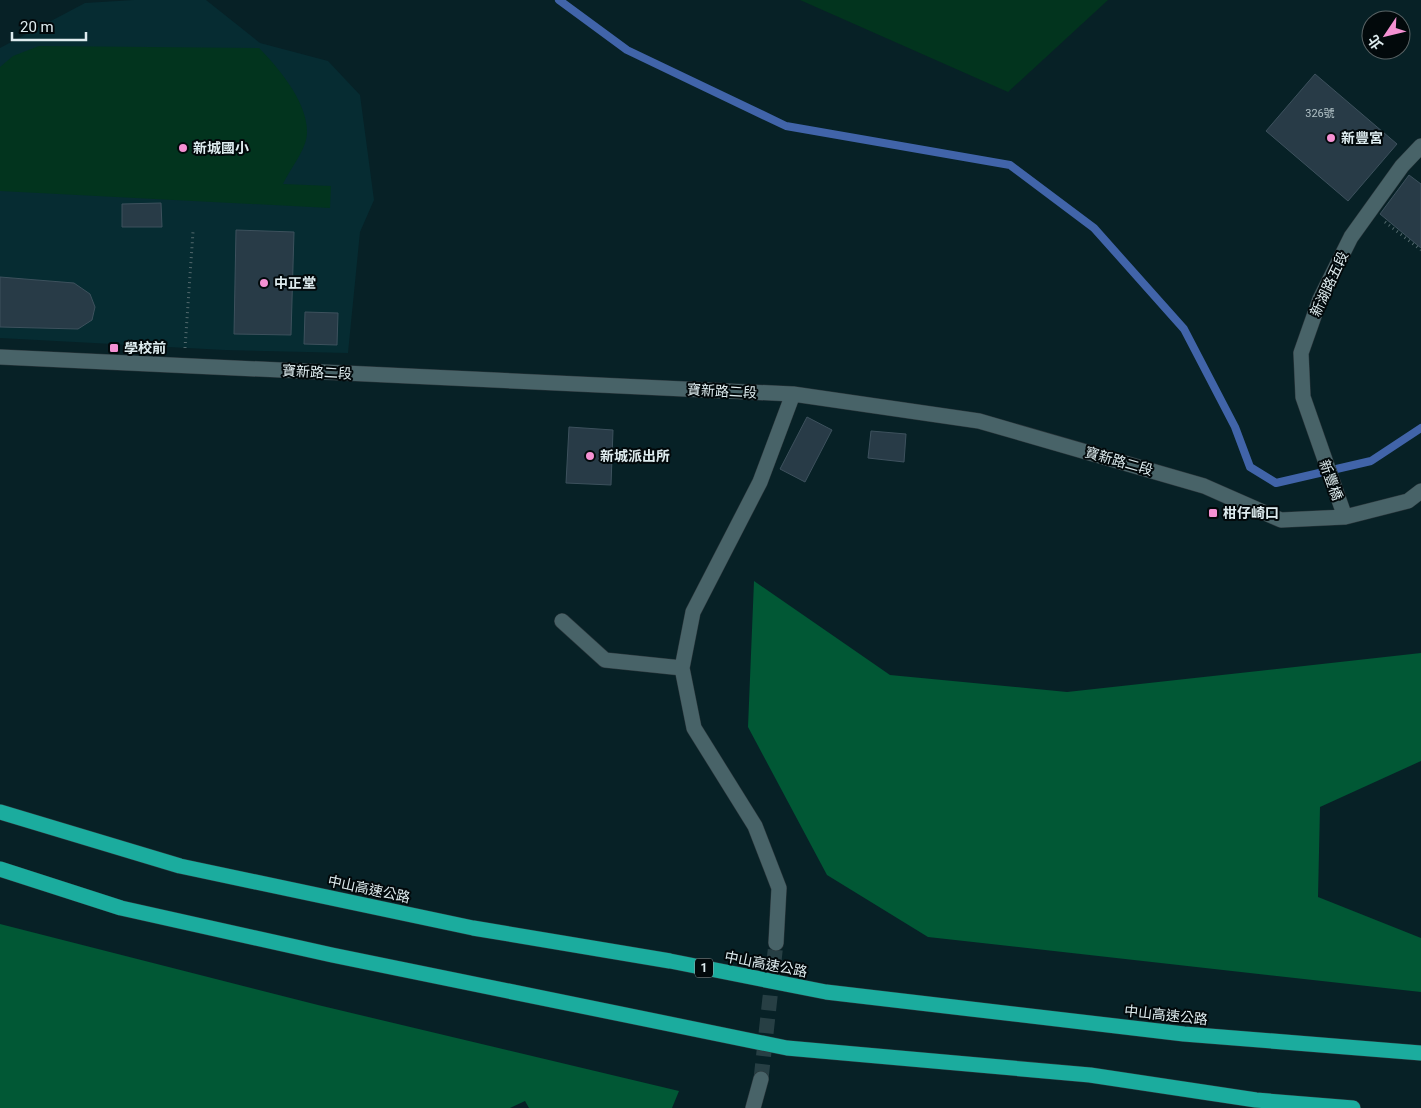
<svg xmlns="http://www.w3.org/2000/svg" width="1421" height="1108" font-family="Roboto,'Noto Sans TC',sans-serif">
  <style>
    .built { fill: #062c32 }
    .green { fill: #02341e }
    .forest { fill: #015835 }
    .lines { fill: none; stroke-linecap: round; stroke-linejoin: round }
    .stream { stroke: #4164a9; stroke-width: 8 }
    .building { fill: #283b47; stroke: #3d515d }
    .minor-tunnel { stroke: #273f44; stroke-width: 15; stroke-dasharray: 15 8; stroke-linecap: butt }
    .minor-casing { stroke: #2c373c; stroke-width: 16 }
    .highway-casing { stroke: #2c373c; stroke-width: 16 }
    .path { stroke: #53696d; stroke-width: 3; stroke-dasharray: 1 4; stroke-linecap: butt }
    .minor { stroke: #486368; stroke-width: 15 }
    .highway { stroke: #1bac9e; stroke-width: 15 }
    .poi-dot { fill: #f591d3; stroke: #02090b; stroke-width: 2 }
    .labels { text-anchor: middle; stroke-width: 4; stroke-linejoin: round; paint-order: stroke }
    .number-label { font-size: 11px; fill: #b0c0c5 }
    .shield { fill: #02090b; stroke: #9ca8ab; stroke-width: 1 }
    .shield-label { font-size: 12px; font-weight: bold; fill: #deecef }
    .poi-label { font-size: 14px; font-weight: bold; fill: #deecef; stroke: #02090b; text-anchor: start }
    .street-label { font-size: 14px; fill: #deecef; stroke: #02090b }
  </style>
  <rect width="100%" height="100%" fill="#072126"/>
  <path class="built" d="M 134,0 L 206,0 L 260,43 L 328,61 L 360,95 L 374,200 L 360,232 L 348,353 L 225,350 L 0,338 L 0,48 L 85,3 Z"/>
  <path class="green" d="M 800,0 L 1108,0 L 1008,92 Z
    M 39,46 L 259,48 C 280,69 318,114 304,146 C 299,159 289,171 283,184 L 331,186 L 330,208 L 0,191 L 0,67 L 13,56 Z"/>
  <path class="forest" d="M 754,581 L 890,675 L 1067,692 L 1421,653 L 1421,761 L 1320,807 L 1318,897 L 1421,938 L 1421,992 L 928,937 L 827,875 L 748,727 Z
    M 0,924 L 318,1005 L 679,1091 L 672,1108 L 529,1108 L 525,1101 L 510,1108 L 0,1108 Z"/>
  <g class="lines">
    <path class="stream" d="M 559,0 L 627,50 L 786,126 L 1010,165 L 1094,228 L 1184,329 L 1235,427 L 1250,467 L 1276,483 L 1371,461 L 1421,428"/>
  </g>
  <path class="building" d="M 1315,74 L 1397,144 L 1348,201 L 1266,131 Z
    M 1409,175 L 1421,184 L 1421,248 L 1380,214 Z
    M 161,203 L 162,227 L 122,227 L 122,204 Z
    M 236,230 L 294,232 L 291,335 L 234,334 Z
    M 0,277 L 74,283 L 90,294 L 95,307 L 92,320 L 78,329 L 0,327 Z
    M 305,312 L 338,313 L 337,345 L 304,344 Z
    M 807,417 L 832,430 L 805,482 L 780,469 Z
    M 569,427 L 613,430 L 611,485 L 566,483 Z
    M 871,431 L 906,434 L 904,462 L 868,458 Z"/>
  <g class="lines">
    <path class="minor-tunnel" d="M 761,1079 L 776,943"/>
    <defs>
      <path id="minor" d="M 0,357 L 793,394 L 979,421 L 1204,486 L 1281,520 L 1345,517 L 1408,501 L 1421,491
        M 1345,517 L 1303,397 L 1301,353 L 1320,299 L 1351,237 L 1402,166 L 1421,146
        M 562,621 L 605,660 L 682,668
        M 776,943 L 779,888 L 755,826 L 694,728 L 682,668 L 693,612 L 760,482 L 793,394
        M 753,1108 L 761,1079"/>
      <path id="highway" d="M 0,812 L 180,866 L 473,928 L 670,961 L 826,992 L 1184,1034 L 1421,1053
        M 0,869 L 121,908 L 332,955 L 787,1048 L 1090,1075 L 1256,1100 L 1353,1108"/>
    </defs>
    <use href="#minor" class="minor-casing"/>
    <use href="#highway" class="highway-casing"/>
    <path class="path" d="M 1385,222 L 1421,250
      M 185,348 L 193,232"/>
    <use href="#minor" class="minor"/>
    <use href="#highway" class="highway"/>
  </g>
  <g class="poi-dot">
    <circle cx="1331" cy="138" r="5"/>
    <circle cx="183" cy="148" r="5"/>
    <circle cx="264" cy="283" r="5"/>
    <rect x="109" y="343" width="10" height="10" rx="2.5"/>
    <circle cx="590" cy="456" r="5"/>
    <rect x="1208" y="508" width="10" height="10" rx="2.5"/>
  </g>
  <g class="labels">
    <g class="number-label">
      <text x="1320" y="117">326號</text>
    </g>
    <rect class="shield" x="695" y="958.5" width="18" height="19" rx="4"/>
    <g class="shield-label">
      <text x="704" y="972">1</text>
    </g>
    <g class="poi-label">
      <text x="1341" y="143">新豐宮</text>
      <text x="193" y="153">新城國小</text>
      <text x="274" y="288">中正堂</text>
      <text x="124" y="353">學校前</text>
      <text x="600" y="461">新城派出所</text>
      <text x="1223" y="518">柑仔崎口</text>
    </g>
    <g class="street-label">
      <text transform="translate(1329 284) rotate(-65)" y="5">新湖路五段</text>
      <text transform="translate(317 372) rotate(3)" y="5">寶新路二段</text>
      <text transform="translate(722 391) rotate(3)" y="5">寶新路二段</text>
      <text transform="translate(1119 461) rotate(16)" y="5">寶新路二段</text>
      <text transform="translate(1331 480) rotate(70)" y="5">新豐橋</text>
      <text transform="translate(369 889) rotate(12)" y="5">中山高速公路</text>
      <text transform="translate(766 964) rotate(11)" y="5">中山高速公路</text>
      <text transform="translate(1166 1015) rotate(6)" y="5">中山高速公路</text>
    </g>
  </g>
  <g transform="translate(1386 35) rotate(235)"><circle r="24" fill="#02090b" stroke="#5a6466"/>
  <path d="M0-4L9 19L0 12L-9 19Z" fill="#f591d3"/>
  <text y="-8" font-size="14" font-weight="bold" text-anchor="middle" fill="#deecef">北</text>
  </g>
  <path d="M12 32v8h74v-8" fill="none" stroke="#deecef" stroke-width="2.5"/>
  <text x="20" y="32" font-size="15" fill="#deecef" stroke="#02090b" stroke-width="4" paint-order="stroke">20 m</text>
</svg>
